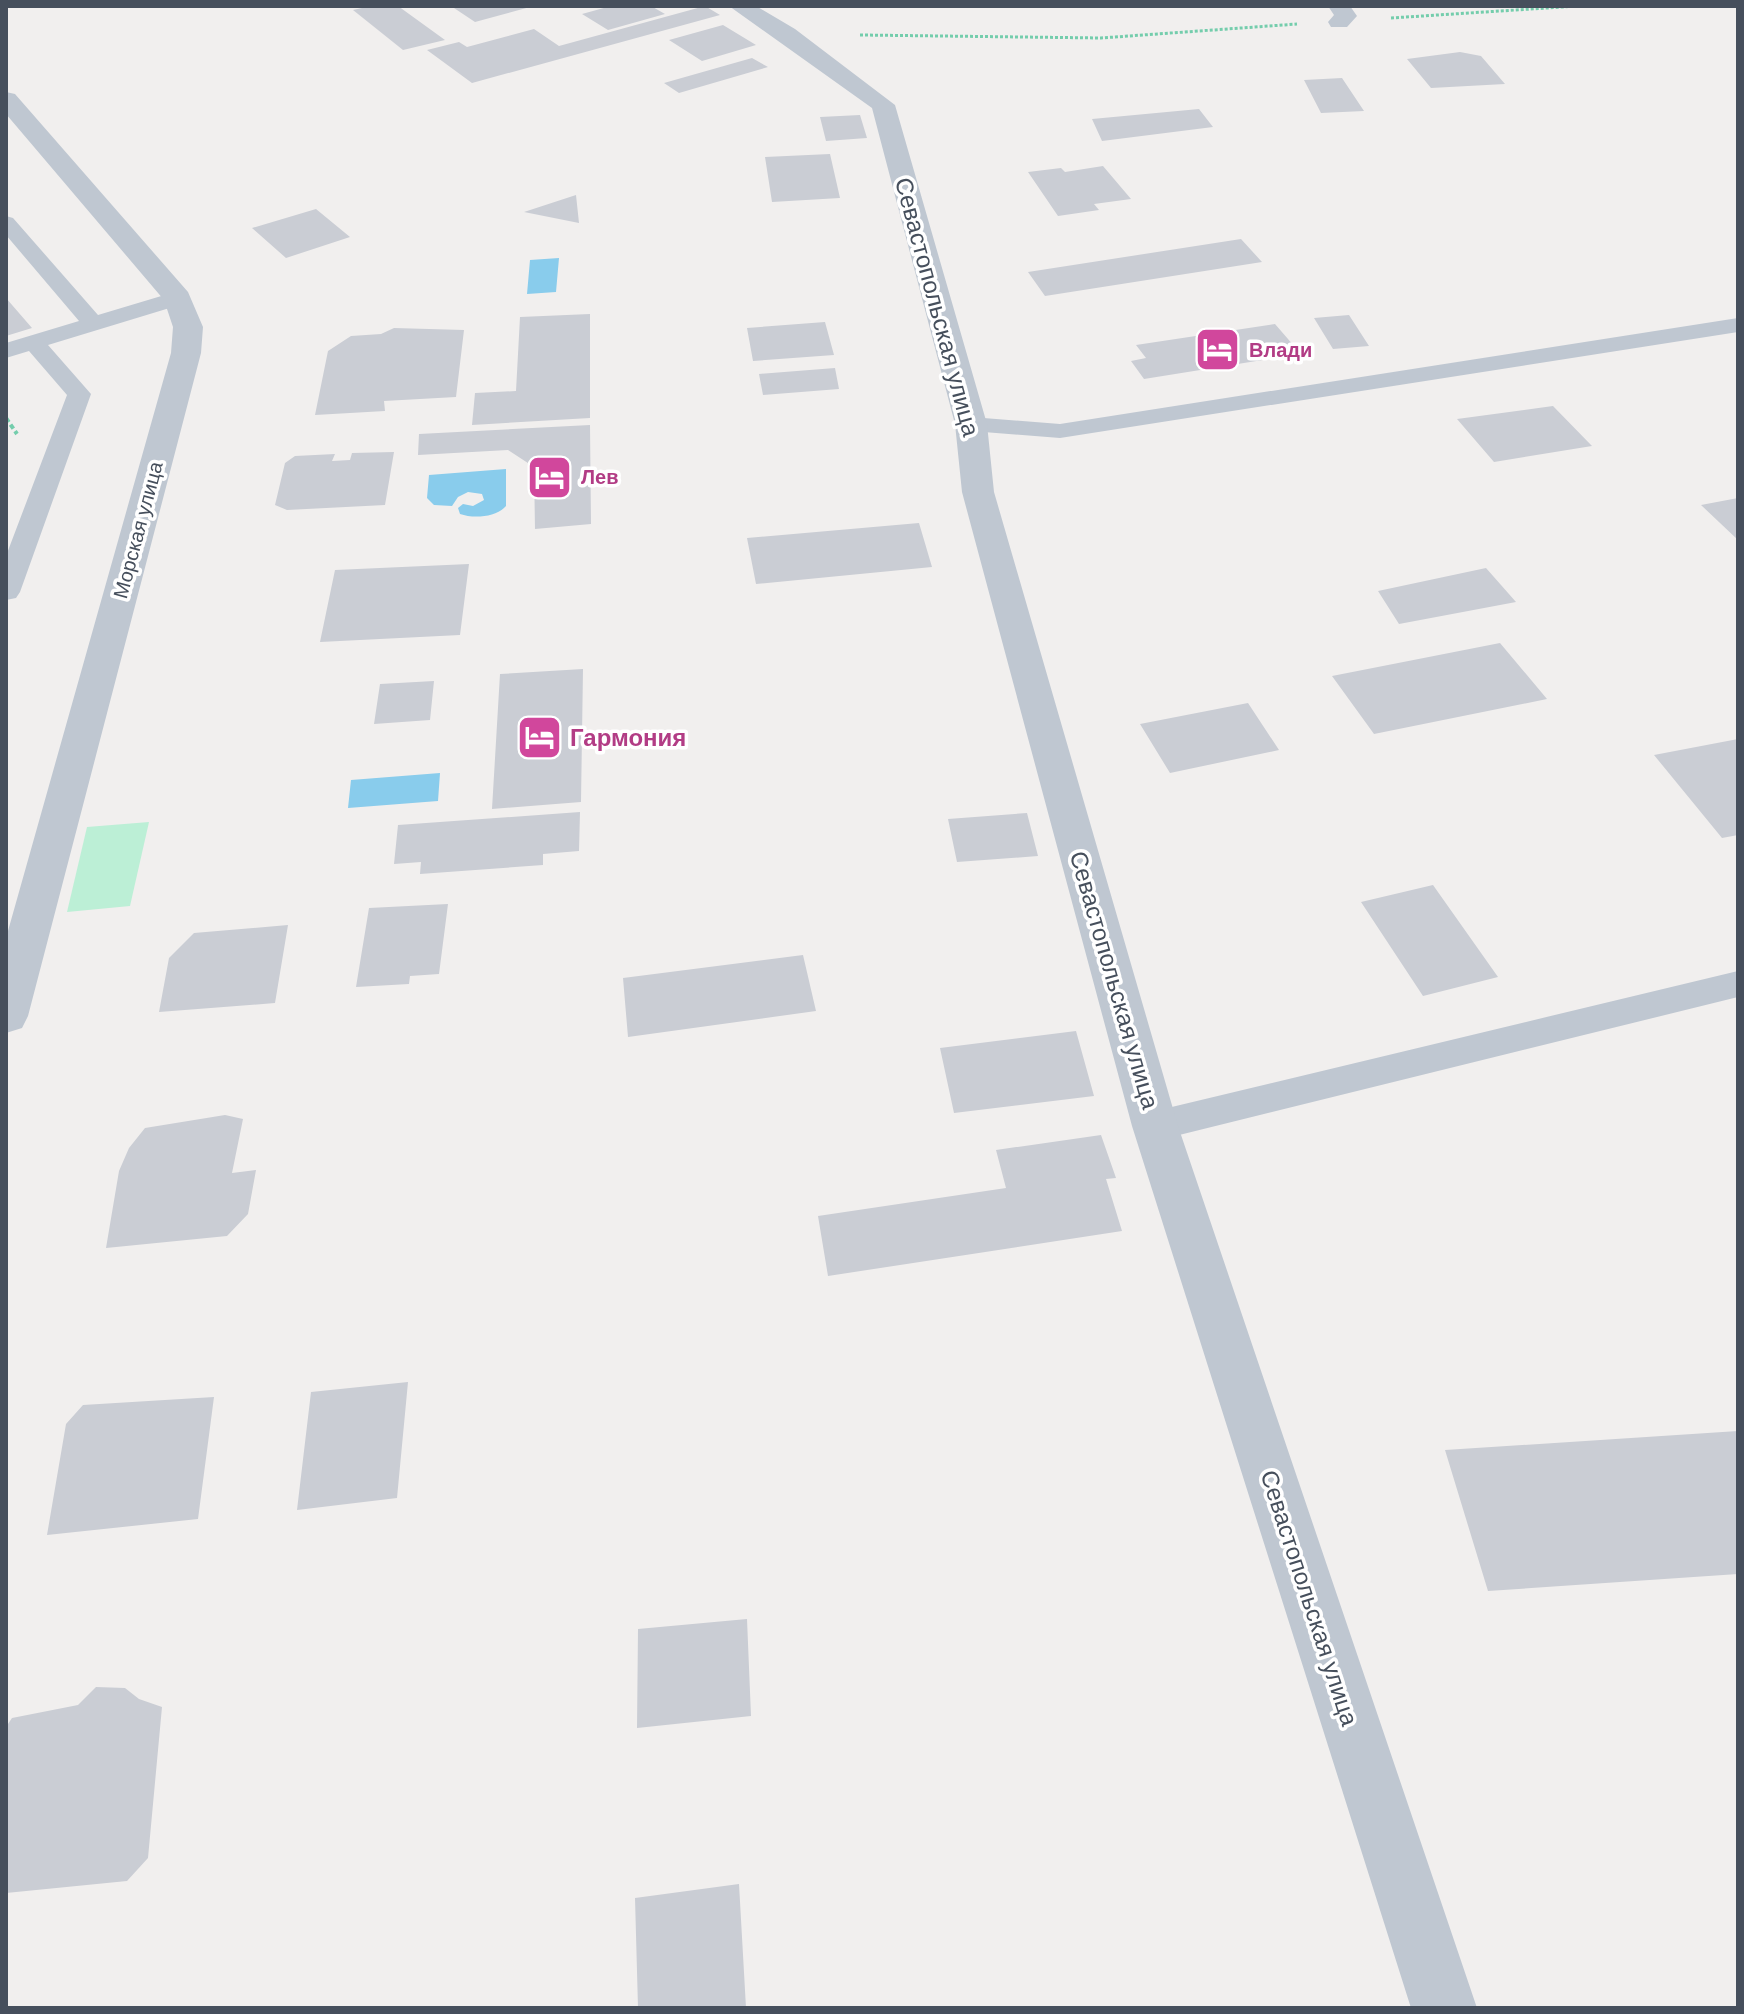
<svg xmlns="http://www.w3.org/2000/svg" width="1744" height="2014" font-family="Helvetica,sans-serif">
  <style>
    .green { fill: #bcefd6 }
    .water { fill: #89ccec }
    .building { fill: #cacdd4 }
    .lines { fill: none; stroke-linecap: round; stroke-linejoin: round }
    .path-far1 { stroke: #74cdac; stroke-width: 3; stroke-dasharray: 3 2; stroke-linecap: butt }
    .path { stroke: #74cdac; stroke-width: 4; stroke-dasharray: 5 3; stroke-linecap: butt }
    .service { fill: #bfc7d1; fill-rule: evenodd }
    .minor { fill: #bfc7d1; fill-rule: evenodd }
    .labels { text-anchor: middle; stroke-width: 7; stroke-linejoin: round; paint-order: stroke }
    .far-hotel-label { font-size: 20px; font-weight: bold; fill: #b23c85; stroke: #fff; text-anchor: start }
    .far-street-label { font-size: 20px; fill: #464f5c; stroke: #fff }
    .street-label { font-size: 24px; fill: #464f5c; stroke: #fff }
    .hotel-label { font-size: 24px; font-weight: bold; fill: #b23c85; stroke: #fff; text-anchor: start }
  </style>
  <rect width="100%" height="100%" fill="#f1efee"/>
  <path class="green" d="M 149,822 L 130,906 L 67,912 L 87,827 Z"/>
  <path class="water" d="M 559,258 L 556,292 L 527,294 L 530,260 Z
    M 506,469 L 506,506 C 497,517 474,519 460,514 L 458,508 L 463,504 L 473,506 L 484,500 L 482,494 L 468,492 L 458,497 L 452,506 L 434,505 L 427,498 L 429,475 Z
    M 440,773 L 438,801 L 348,808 L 351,780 Z"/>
  <path class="building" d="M 371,6 L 398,6 L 445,40 L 403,50 L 353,10 Z
    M 451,6 L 530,6 L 530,7 L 475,22 Z
    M 611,6 L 651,6 L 665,14 L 608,30 L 582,14 Z
    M 705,6 L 720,15 L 472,83 L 427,50 L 459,42 L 467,47 L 534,29 L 559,46 Z
    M 723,25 L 756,45 L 702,61 L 669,40 Z
    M 1460,52 L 1481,56 L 1505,84 L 1431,88 L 1407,59 Z
    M 752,58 L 768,67 L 679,93 L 664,83 Z
    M 1342,78 L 1364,111 L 1321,113 L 1304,80 Z
    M 1199,109 L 1213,127 L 1102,141 L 1092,119 Z
    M 860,115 L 867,138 L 826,141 L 820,117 Z
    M 830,154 L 840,198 L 772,202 L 765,157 Z
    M 1103,166 L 1131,199 L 1094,204 L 1099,210 L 1058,216 L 1028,172 L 1061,168 L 1065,172 Z
    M 576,195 L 579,223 L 524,212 Z
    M 316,209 L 350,237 L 286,258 L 252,228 Z
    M 1241,239 L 1262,262 L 1045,296 L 1028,272 Z
    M 6,298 L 32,328 L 6,336 Z
    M 590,314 L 590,418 L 472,425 L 475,393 L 516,391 L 520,317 Z
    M 1349,315 L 1369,346 L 1333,349 L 1314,318 Z
    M 825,322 L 834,355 L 753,361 L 747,328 Z
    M 1275,324 L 1301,354 L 1144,379 L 1131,361 L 1146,358 L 1136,345 Z
    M 394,328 L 464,330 L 456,397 L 384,401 L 385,411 L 315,415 L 328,351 L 351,336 L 381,334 Z
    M 835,368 L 839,389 L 763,395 L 759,374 Z
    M 1553,406 L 1592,446 L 1494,462 L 1457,419 Z
    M 590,425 L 591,524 L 535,529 L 534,467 L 508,450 L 418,455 L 419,434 Z
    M 394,452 L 385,505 L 287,510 L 275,505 L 285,463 L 295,456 L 335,454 L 332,461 L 350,460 L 352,453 Z
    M 1738,498 L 1738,540 L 1701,505 Z
    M 919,523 L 932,567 L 756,584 L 747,538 Z
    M 469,564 L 460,635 L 320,642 L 335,570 Z
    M 1486,568 L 1516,602 L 1399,624 L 1378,591 Z
    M 1500,643 L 1547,699 L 1374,734 L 1332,676 Z
    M 583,669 L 581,802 L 492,809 L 500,674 Z
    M 434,681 L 430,720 L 374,724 L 380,684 Z
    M 1248,703 L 1279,750 L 1170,773 L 1140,724 Z
    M 1738,739 L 1738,835 L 1722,838 L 1654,755 Z
    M 580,812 L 579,851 L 543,854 L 543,865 L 420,874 L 421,862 L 394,864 L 398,825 Z
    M 1027,813 L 1038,856 L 957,862 L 948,819 Z
    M 1433,885 L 1498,977 L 1423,996 L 1361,902 Z
    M 448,904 L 439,974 L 410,976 L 409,984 L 356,987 L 369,908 Z
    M 288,925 L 275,1003 L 159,1012 L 169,958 L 194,933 Z
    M 803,955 L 816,1011 L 628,1037 L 623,978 Z
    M 1076,1031 L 1094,1096 L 954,1113 L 940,1048 Z
    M 225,1115 L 243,1119 L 232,1173 L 256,1170 L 248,1214 L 227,1236 L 106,1248 L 119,1171 L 129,1148 L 145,1128 Z
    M 1101,1135 L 1116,1178 L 1106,1179 L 1122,1231 L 828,1276 L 818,1216 L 1006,1188 L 996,1150 Z
    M 408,1382 L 397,1498 L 297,1510 L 311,1392 Z
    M 214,1397 L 198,1519 L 47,1535 L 66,1424 L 83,1405 Z
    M 1738,1431 L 1738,1574 L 1488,1591 L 1445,1450 Z
    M 747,1619 L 751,1716 L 637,1728 L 638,1629 Z
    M 96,1687 L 125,1688 L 139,1699 L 162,1707 L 148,1858 L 127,1881 L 6,1893 L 6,1727 L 12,1718 L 78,1705 Z
    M 739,1884 L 746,2008 L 638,2008 L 635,1898 Z"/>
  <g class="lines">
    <path class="path-far1" d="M 1391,18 L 1578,6
      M 860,35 L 1101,38 L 1297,24"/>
    <path class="path" d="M 6,418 L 17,434"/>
    <path class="service" d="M 6,216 L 13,218 L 98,315 L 178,291 L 189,298 L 186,303 L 48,345 L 91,394 L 20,592 L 16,598 L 6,600 L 6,556 L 67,395 L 29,351 L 6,358 L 6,343 L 79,321 L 6,235 Z
      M 1738,318 L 1738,332 L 1060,438 L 971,431 L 959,424 L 971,417 L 1060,424 Z
      M 1738,971 L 1738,997 L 1155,1141 L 1142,1136 L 1137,1126 L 1142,1116 L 1155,1111 Z"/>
    <path class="minor" d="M 729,6 L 756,6 L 795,29 L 895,105 L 987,424 L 994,492 L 1178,1126 L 1477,2008 L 1411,2008 L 1132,1126 L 962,492 L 955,424 L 872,108 Z
      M 1328,6 L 1350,6 L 1357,16 L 1347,27 L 1331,27 L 1328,22 L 1334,15 Z
      M 6,92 L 15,94 L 188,292 L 203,327 L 201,353 L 28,1016 L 22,1028 L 6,1033 L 6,938 L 171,353 L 173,327 L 164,300 L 6,114 Z"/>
  </g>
  <defs>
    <symbol id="hotel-square" viewBox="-11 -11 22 22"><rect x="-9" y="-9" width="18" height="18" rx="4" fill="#d1479c" stroke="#fff"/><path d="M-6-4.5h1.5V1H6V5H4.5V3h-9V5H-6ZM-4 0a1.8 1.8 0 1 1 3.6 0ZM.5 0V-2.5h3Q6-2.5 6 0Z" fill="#fff"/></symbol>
  </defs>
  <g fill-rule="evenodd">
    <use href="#hotel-square" x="1192" y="324" width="51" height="51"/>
    <use href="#hotel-square" x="524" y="452" width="51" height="51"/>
    <use href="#hotel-square" x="514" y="712" width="51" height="51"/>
  </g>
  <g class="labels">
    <g class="far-hotel-label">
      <text x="1249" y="357">Влади</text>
      <text x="581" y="484">Лев</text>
    </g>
    <g class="far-street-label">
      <text transform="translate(138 530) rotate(-75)" y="7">Морская улица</text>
    </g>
    <g class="street-label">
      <text transform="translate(937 307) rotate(75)" y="8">Севастопольская улица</text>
      <text transform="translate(1114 980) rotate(74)" y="8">Севастопольская улица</text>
      <text transform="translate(1309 1598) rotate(72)" y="8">Севастопольская улица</text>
    </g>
    <g class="hotel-label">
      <text x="570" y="746">Гармония</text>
    </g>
  </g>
  <rect width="1744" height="2014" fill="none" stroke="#464f5c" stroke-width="16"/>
</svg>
